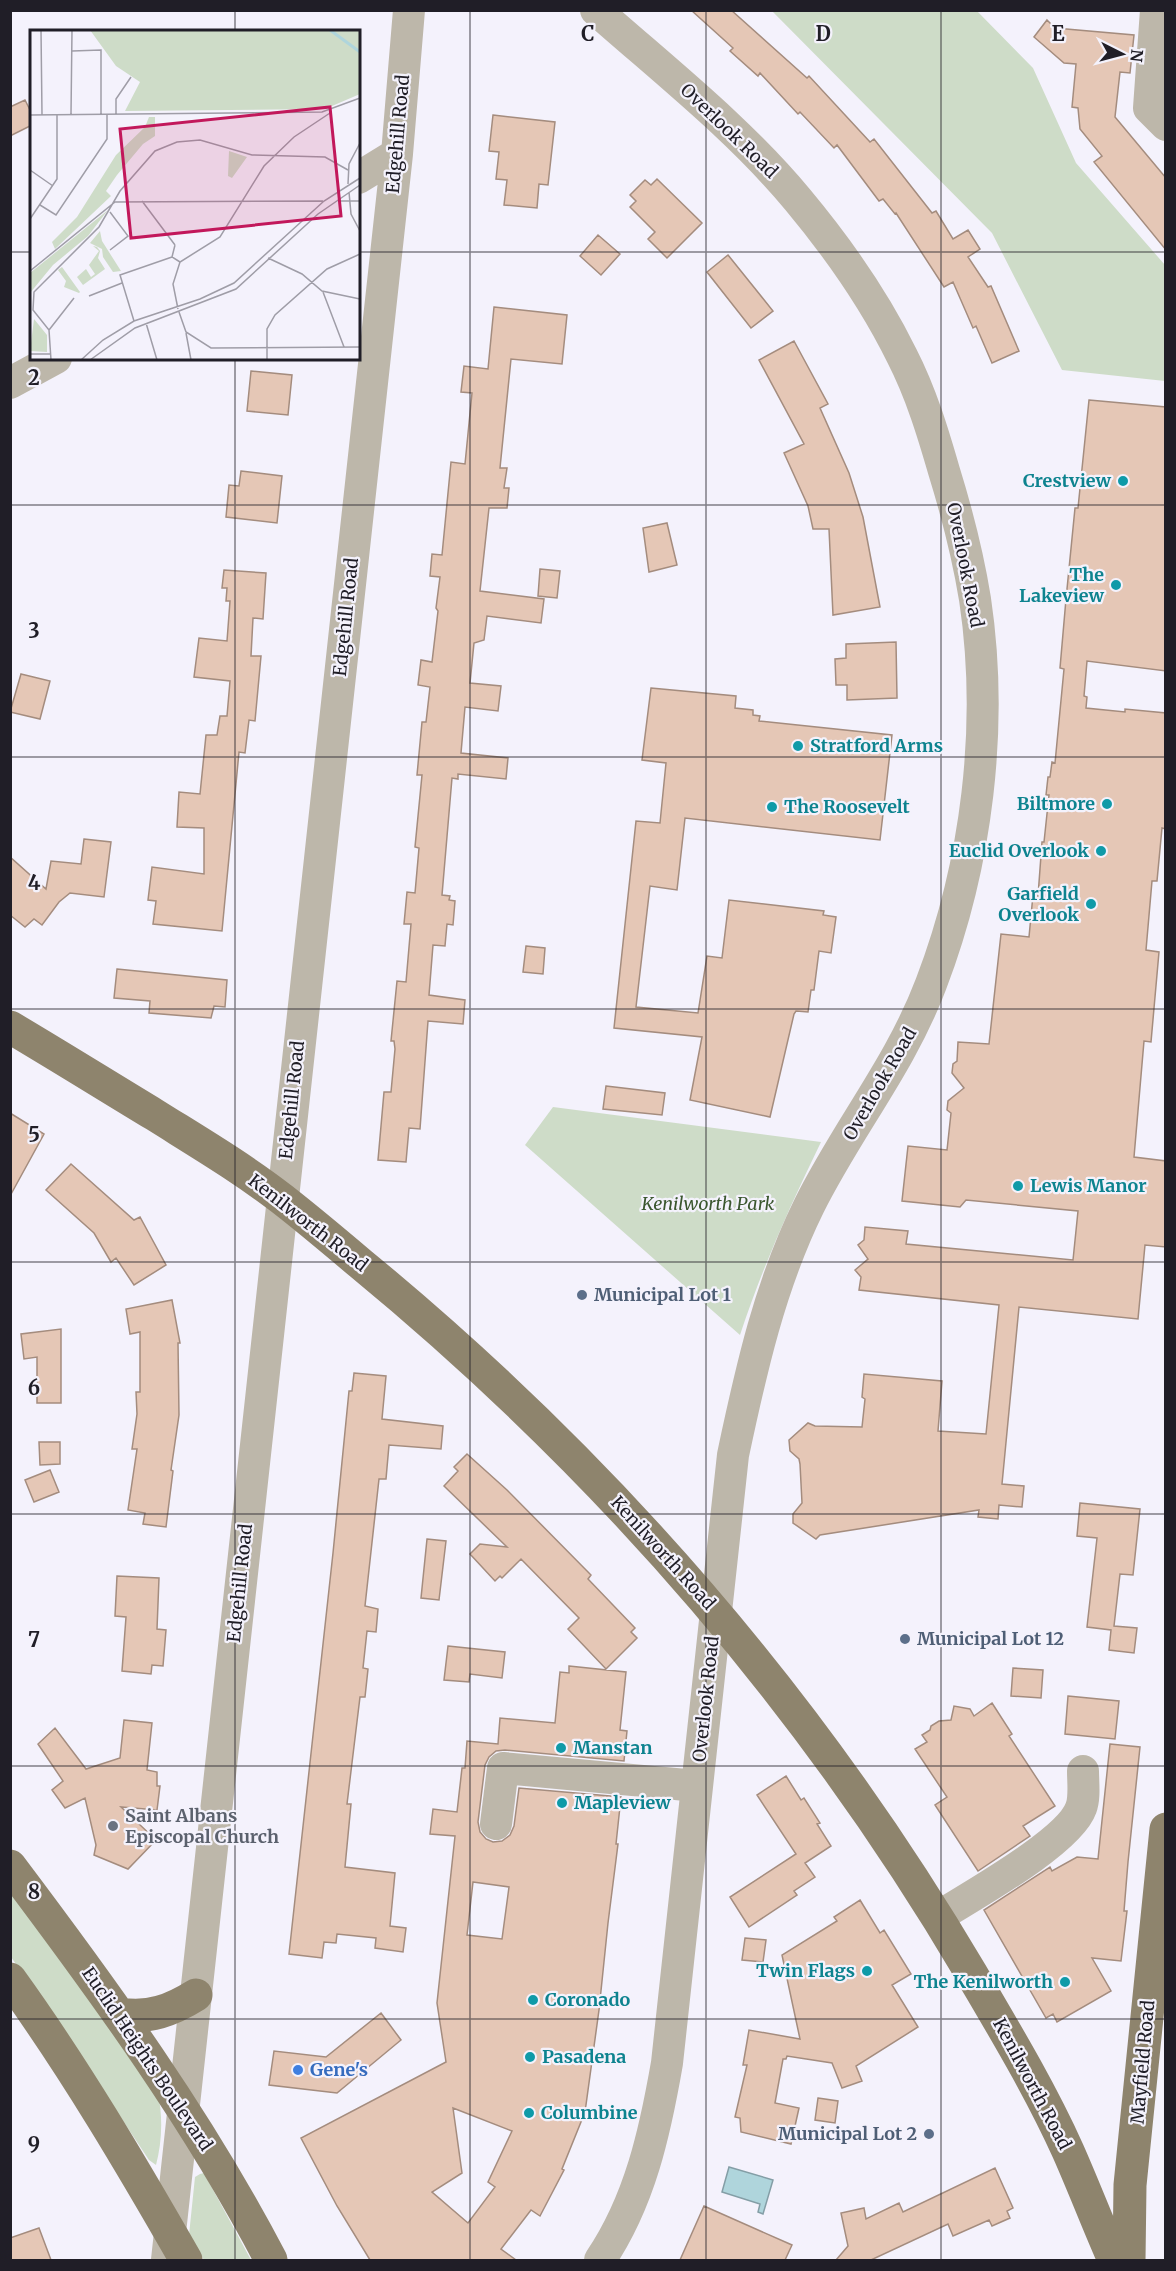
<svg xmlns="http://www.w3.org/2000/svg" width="1176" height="2271" font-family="Merriweather,serif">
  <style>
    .green { fill: #cedcc8 }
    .water { fill: #afd5dc; stroke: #849ea6; stroke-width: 1.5 }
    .building { fill: #e5c7b6; stroke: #a48c7e; stroke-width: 1.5; fill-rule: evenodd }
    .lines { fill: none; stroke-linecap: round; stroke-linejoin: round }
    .minor { stroke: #bdb7aa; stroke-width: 32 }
    .major { stroke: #8e846d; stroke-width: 33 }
    .grid { fill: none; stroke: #201e27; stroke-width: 1.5; stroke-opacity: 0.55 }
    .culture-dot { fill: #0f9aa8; stroke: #f4f2fc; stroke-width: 2 }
    .service-dot { fill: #5c6f8a; stroke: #f4f2fc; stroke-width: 2 }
    .worship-dot { fill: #6b7280; stroke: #f4f2fc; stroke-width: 2 }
    .shop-dot { fill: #3f7fe0; stroke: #f4f2fc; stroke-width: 2 }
    .labels { text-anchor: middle; stroke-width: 4.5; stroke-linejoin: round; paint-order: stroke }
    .street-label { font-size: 18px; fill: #201e27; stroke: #f4f2fc }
    .culture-label { font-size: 18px; font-weight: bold; fill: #0d838f; stroke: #f4f2fc; text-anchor: start }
    .park-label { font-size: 18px; font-style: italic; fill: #3b572f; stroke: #f4f2fc }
    .service-label { font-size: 18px; font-weight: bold; fill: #4e5e75; stroke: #f4f2fc; text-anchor: start }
    .worship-label { font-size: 18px; font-weight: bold; fill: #5b616d; stroke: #f4f2fc; text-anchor: start }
    .shop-label { font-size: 18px; font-weight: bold; fill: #366cbe; stroke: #f4f2fc; text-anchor: start }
    .inset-river { fill: none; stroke: #afd5dc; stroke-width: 3 }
    .inset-road { fill: none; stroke: #9f9da7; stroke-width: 1.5 }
    .view { fill: #c2185b; fill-opacity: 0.15; stroke: #c2185b; stroke-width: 3 }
    .inset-edge { fill: none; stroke: #201e27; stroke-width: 3 }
    .grid-label { font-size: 20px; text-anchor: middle; font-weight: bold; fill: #201e27; stroke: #f4f2fc; stroke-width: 4.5; stroke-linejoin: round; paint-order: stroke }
  </style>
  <rect width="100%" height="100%" fill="#f4f2fc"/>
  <path class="green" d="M 772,11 L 977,11 L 1033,68 L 1076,163 L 1165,265 L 1165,381 L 1062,370 L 992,233 Z
    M 553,1107 L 821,1142 C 790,1206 762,1268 740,1335 L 525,1145 Z
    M 10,1886 L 158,2094 C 163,2116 162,2143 156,2165 L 149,2160 L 68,2038 L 11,1957 Z
    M 204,2173 L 251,2260 L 204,2260 L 189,2235 L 195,2177 L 200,2174 Z"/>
  <path class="water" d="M 729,2167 L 773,2180 L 763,2214 L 758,2212 L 760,2204 L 722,2192 Z"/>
  <path class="building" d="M 691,10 L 731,10 L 807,78 L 809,76 L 870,142 L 874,139 L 932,213 L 936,211 L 953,239 L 968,230 L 980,249 L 968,257 L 988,287 L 991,286 L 1019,351 L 992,363 L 976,326 L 973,328 L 953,282 L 944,287 L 896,213 L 895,214 L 883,199 L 879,201 L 837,145 L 834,148 L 800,112 L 798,114 L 760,73 L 758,76 L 730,51 L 733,48 Z
    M 1047,20 L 1055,28 L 1134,35 L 1130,73 L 1120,72 L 1115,117 L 1166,178 L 1166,250 L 1094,162 L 1102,156 L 1080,129 L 1078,108 L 1072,107 L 1076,64 L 1064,63 L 1034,37 Z
    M 25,100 L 32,114 L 32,125 L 10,136 L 10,107 Z
    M 493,115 L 555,122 L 548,185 L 539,184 L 537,208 L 504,205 L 507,180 L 496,179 L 499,152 L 489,151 Z
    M 657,179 L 702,223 L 667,258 L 648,239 L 655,232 L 630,207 L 636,201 L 630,195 L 645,180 L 651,185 Z
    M 598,235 L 620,254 L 601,275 L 580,256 Z
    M 728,255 L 773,311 L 751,328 L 707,272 Z
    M 494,307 L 567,315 L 562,364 L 511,359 L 500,468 L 507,468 L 504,488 L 509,488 L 507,508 L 489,508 L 480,591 L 544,599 L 541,623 L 487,616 L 484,640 L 474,643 L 470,683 L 501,686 L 498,711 L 465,707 L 461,753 L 508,758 L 506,779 L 458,774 L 458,779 L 452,778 L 442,895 L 450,896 L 449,900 L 455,901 L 453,925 L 447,924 L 445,946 L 433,945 L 429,995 L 465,1000 L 463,1024 L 428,1021 L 420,1129 L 409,1128 L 406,1162 L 378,1160 L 384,1092 L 391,1092 L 395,1049 L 394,1041 L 391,1041 L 397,981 L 406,982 L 411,924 L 404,924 L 407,892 L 415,893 L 419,848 L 415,847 L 422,775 L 417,775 L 422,722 L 426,722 L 430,687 L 418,685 L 421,660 L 432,662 L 438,611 L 436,608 L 440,577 L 430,576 L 432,554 L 442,555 L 451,462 L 465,464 L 472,393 L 461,392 L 464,366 L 488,369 Z
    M 794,341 L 828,404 L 820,408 L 849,473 L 863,517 L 880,607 L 833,615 L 829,529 L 813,529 L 808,506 L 784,453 L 804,444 L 759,360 Z
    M 251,371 L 292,375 L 288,415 L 247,411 Z
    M 1089,400 L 1166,407 L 1166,671 L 1087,661 L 1084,696 L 1087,697 L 1086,708 L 1125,712 L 1125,709 L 1166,713 L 1166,829 L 1162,828 L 1157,881 L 1152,881 L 1146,950 L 1159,952 L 1151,1042 L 1144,1041 L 1134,1157 L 1166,1161 L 1166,1247 L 1145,1245 L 1138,1319 L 1019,1307 L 1002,1484 L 1024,1486 L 1022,1507 L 999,1505 L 998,1519 L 978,1517 L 979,1510 L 820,1535 L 816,1539 L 793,1523 L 793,1514 L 802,1503 L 800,1464 L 799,1459 L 790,1451 L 789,1440 L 808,1423 L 815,1426 L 862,1427 L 865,1399 L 862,1397 L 864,1374 L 942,1381 L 938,1431 L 986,1434 L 999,1305 L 859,1290 L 861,1277 L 855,1270 L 868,1259 L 858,1245 L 864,1240 L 865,1227 L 908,1231 L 906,1244 L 1073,1260 L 1078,1211 L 966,1200 L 960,1207 L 902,1201 L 908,1146 L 947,1150 L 951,1113 L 947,1110 L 948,1101 L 964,1088 L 952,1073 L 953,1064 L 957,1061 L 958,1042 L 989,1044 L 1001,934 L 1029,937 L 1033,895 L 1038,896 L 1042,842 L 1044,842 L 1049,795 L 1046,795 L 1048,777 L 1050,777 L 1052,762 L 1055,763 L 1064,669 L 1060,668 L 1066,599 L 1075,508 L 1078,508 Z
    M 241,471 L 282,476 L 277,523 L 226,517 L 229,485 L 239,486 Z
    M 667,523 L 677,565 L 649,572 L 643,528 Z
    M 540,569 L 560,571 L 557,598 L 538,596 Z
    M 224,570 L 266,573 L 263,619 L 253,618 L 251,656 L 261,656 L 255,721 L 249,720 L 245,753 L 239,752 L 222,931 L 153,924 L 156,901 L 148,900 L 152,867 L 204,874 L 204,828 L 177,827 L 179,792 L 200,794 L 206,735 L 217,735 L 220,716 L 227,716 L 230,681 L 194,677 L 199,638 L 227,641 L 230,601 L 226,601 L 227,588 L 222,588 Z
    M 896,642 L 897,698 L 847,700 L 847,685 L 836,685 L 835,659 L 846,658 L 846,644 Z
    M 21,674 L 50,681 L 40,719 L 10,712 Z
    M 651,688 L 736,696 L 735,708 L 753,710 L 753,715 L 760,716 L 759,721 L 892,735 L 880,840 L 685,818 L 677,890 L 650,886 L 636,1007 L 698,1013 L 707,956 L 722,958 L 729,900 L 824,911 L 823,915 L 836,917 L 831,953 L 819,951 L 814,990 L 811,990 L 808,1012 L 796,1011 L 794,1014 L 770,1117 L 690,1100 L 702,1037 L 614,1028 L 636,821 L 660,823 L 666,763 L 642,760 Z
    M 84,839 L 111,842 L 104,897 L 70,893 L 59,902 L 42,925 L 34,919 L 25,927 L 10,915 L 10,857 L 46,889 L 51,861 L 81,864 Z
    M 526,946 L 545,948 L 543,974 L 523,972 Z
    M 117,969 L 227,980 L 225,1007 L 214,1006 L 211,1018 L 149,1013 L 150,1001 L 114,998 Z
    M 606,1086 L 665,1093 L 662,1115 L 603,1109 Z
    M 10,1113 L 44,1134 L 10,1196 Z
    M 71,1164 L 134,1220 L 140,1217 L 166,1265 L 134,1285 L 116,1258 L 111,1262 L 94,1233 L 46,1190 Z
    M 172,1300 L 180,1343 L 178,1343 L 179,1415 L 171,1470 L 173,1471 L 166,1527 L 143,1524 L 145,1513 L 128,1510 L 137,1449 L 132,1449 L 137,1414 L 136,1392 L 140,1392 L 140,1332 L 130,1334 L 126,1309 Z
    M 61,1329 L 61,1403 L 37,1403 L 37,1357 L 24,1359 L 21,1334 Z
    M 354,1373 L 386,1376 L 382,1419 L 443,1426 L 441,1449 L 389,1445 L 386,1479 L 379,1479 L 365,1606 L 378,1609 L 376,1632 L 367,1631 L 363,1668 L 368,1669 L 365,1697 L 360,1697 L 347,1804 L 351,1804 L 345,1867 L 395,1873 L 390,1926 L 406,1928 L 403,1952 L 375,1948 L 376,1938 L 337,1934 L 336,1943 L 324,1942 L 322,1958 L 289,1954 L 333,1553 L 349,1391 L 352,1391 Z
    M 39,1442 L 60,1442 L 60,1464 L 40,1465 Z
    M 467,1454 L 507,1490 L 591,1575 L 588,1579 L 635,1628 L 631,1632 L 637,1638 L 606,1669 L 568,1629 L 579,1618 L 521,1559 L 502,1578 L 500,1576 L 495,1581 L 470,1554 L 480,1544 L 507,1547 L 444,1486 L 458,1471 L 454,1467 Z
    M 50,1470 L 59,1492 L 34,1502 L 25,1480 Z
    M 1080,1503 L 1140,1509 L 1133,1575 L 1120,1574 L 1114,1626 L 1137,1628 L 1134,1653 L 1109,1650 L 1111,1630 L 1087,1627 L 1097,1538 L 1077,1536 Z
    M 427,1539 L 446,1541 L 439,1600 L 421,1598 Z
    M 117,1576 L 159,1578 L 157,1629 L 166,1630 L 163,1666 L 152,1665 L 151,1674 L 122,1671 L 126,1617 L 115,1616 Z
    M 448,1646 L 505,1652 L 502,1678 L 470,1674 L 469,1682 L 444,1680 Z
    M 569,1666 L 626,1672 L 620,1730 L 627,1731 L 624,1761 L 505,1750 L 496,1751 L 489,1757 L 485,1765 L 478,1822 L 480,1832 L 486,1839 L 493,1842 L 502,1841 L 510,1835 L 514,1826 L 519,1788 L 621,1797 L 616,1844 L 618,1844 L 608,1923 L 599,2010 L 585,2112 L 562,2169 L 564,2170 L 540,2216 L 531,2210 L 501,2249 L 516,2260 L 370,2260 L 337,2206 L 301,2138 L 446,2062 L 437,2003 L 455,1836 L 430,1834 L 433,1809 L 457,1812 L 462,1768 L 465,1768 L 467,1741 L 498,1744 L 500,1718 L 555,1723 L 560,1672 L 569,1673 ZM 473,1882 L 509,1887 L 502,1939 L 467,1935 ZM 453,2108 L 512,2131 L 488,2182 L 495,2187 L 468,2223 L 432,2192 L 462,2173 Z
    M 1013,1668 L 1043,1670 L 1041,1698 L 1011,1696 Z
    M 1068,1696 L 1119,1701 L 1115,1739 L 1065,1734 Z
    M 992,1703 L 1012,1734 L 1009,1736 L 1055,1806 L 1023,1826 L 1030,1836 L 978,1871 L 935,1805 L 947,1797 L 915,1749 L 927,1742 L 922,1735 L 930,1730 L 931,1726 L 939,1721 L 951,1720 L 954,1706 L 970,1709 L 974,1716 Z
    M 124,1720 L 152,1723 L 147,1770 L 157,1772 L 157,1786 L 160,1786 L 157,1810 L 121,1807 L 156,1840 L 128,1869 L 94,1855 L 96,1845 L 85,1798 L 65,1808 L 52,1790 L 63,1781 L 38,1744 L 55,1728 L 86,1769 L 120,1758 Z
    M 1110,1744 L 1140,1747 L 1128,1862 L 1124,1911 L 1127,1911 L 1121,1961 L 1092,1958 L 1111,1991 L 1057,2022 L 1053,2014 L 1046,2018 L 984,1910 L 1050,1867 L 1052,1871 L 1077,1857 L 1098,1859 Z
    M 786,1776 L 801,1800 L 804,1798 L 820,1823 L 817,1824 L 831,1846 L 805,1863 L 815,1877 L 794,1891 L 797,1895 L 749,1927 L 730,1897 L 796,1854 L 757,1795 Z
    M 860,1900 L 880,1933 L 884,1930 L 911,1974 L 892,1985 L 918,2027 L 856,2066 L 862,2081 L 842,2088 L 832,2063 L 787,2056 L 786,2059 L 783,2059 L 775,2103 L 799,2108 L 791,2144 L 741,2132 L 740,2118 L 735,2117 L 747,2065 L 743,2065 L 749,2030 L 800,2039 L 782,1955 L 837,1921 L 834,1917 Z
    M 745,1938 L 766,1940 L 763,1962 L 742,1960 Z
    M 381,2013 L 401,2040 L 337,2093 L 269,2085 L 274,2051 L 326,2057 Z
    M 818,2098 L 838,2101 L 835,2123 L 815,2120 Z
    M 995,2168 L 1013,2208 L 1007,2211 L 1010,2218 L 992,2226 L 989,2220 L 953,2236 L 948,2224 L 871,2260 L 836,2260 L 848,2246 L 841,2213 L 864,2208 L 866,2219 L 899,2203 L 903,2212 Z
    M 704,2206 L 792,2245 L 785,2260 L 680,2260 Z
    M 39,2228 L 51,2260 L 10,2260 L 10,2238 Z"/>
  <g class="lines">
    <path class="minor" d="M 596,10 C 665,71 739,129 798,200 C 838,248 875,301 902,356 C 921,393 933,433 944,471 C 957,513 968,556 975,599 C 994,726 977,864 931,984 C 900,1066 847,1129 809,1206 C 770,1285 751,1370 733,1455 L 667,2063 C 655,2132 640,2201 600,2260
      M 1156,10 L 1149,108 L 1166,125
      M 358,178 L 397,154
      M 10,383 L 56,358
      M 496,1824 L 503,1768 L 697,1786
      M 938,1917 C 971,1896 1069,1842 1081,1808 C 1085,1798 1083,1782 1083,1771
      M 167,2260 L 397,154 L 409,10"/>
    <path class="major" d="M 10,1027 C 59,1056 107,1086 155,1115 C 198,1142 242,1168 282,1199 C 309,1220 335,1242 361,1264 C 604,1464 810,1700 971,1973 C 1005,2031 1040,2089 1068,2151 C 1084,2187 1098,2224 1114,2260
      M 10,1866 C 105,1992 198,2120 271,2260
      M 10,1979 C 75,2069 131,2164 186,2260
      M 120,2014 C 149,2019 172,2010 196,1995
      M 1129,2260 L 1130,2185 L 1166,1829"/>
  </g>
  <path class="grid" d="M 235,10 L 235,32M 470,10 L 470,2260M 706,10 L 706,2260M 941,10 L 941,2260M 10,252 L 32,252M 358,252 L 1166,252M 235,358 L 235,2260M 10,505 L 1166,505M 10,757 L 1166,757M 10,1009 L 1166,1009M 10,1262 L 1166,1262M 10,1514 L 1166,1514M 10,1766 L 1166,1766M 10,2019 L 1166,2019"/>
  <g class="culture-dot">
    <circle cx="1123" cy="481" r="6"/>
    <circle cx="1116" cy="585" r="6"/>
    <circle cx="798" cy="746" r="6"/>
    <circle cx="1107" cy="804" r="6"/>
    <circle cx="772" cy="807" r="6"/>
    <circle cx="1101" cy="851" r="6"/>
    <circle cx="1091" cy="904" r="6"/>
    <circle cx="1018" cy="1186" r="6"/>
    <circle cx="561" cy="1748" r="6"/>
    <circle cx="562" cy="1803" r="6"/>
    <circle cx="867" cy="1971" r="6"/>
    <circle cx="1065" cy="1982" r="6"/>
    <circle cx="533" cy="2000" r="6"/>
    <circle cx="530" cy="2057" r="6"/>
    <circle cx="529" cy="2113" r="6"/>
  </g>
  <g class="service-dot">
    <circle cx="582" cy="1295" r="6"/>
    <circle cx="905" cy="1639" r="6"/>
    <circle cx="929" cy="2134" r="6"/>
  </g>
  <circle class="worship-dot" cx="113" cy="1826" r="6"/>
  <circle class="shop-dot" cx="298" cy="2070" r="6"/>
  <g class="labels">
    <g class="street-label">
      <text transform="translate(729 131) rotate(44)" y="6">Overlook Road</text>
      <text transform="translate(398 134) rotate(-85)" y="6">Edgehill Road</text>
      <text transform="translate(965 565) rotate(79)" y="6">Overlook Road</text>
      <text transform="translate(346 617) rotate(-84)" y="6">Edgehill Road</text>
      <text transform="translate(880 1084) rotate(-60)" y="6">Overlook Road</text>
      <text transform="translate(292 1100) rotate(-84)" y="6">Edgehill Road</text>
      <text transform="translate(308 1223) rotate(38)" y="6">Kenilworth Road</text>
      <text transform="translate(663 1553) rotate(48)" y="6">Kenilworth Road</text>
      <text transform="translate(240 1583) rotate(-84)" y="6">Edgehill Road</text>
      <text transform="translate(706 1699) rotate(-84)" y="6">Overlook Road</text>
      <text transform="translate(147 2059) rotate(56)" y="6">Euclid Heights Boulevard</text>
      <text transform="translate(1143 2062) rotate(-85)" y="6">Mayfield Road</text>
      <text transform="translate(1032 2084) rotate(62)" y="6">Kenilworth Road</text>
    </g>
    <g class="culture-label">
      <text x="1111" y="487" text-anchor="end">Crestview</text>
      <text x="1104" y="581" text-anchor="end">The<tspan x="1104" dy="21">Lakeview</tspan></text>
      <text x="810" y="752">Stratford Arms</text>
      <text x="1095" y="810" text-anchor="end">Biltmore</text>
      <text x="784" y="813">The Roosevelt</text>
      <text x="1089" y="857" text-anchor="end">Euclid Overlook</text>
      <text x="1079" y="900" text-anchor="end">Garfield<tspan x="1079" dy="21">Overlook</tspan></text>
      <text x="1030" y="1192">Lewis Manor</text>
      <text x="573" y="1754">Manstan</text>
      <text x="574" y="1809">Mapleview</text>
      <text x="855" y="1977" text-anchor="end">Twin Flags</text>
      <text x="1053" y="1988" text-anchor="end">The Kenilworth</text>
      <text x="545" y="2006">Coronado</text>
      <text x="542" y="2063">Pasadena</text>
      <text x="541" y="2119">Columbine</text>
    </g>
    <g class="park-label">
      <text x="708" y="1210">Kenilworth Park</text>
    </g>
    <g class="service-label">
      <text x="594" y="1301">Municipal Lot 1</text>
      <text x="917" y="1645">Municipal Lot 12</text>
      <text x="917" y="2140" text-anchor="end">Municipal Lot 2</text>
    </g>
    <g class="worship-label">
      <text x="125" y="1822">Saint Albans<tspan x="125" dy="21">Episcopal Church</tspan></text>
    </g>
    <g class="shop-label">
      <text x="310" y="2076">Gene's</text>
    </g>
  </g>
  <g transform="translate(30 30)">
    <rect width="330" height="330" fill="#f4f2fc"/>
    <path d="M 60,0 L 330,0 L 330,64 L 295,79 L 95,81 L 110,52 L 86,36 ZM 119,87 L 125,87 L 125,106 L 113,114 L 87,145 L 76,161 L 81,166 L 25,219 L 22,212 L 47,187 L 86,125 L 115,97 ZM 199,121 L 217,127 L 202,148 L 198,146 ZM 78,180 L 58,206 L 23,235 L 0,263 L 0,243 ZM 70,201 L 72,211 L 91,241 L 83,242 L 73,227 L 72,219 L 60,213 ZM 63,216 L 67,217 L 70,221 L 68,228 L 75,239 L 53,255 L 47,247 L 56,239 L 61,247 L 65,244 L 59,235 L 69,221 ZM 32,237 L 50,262 L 49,263 L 34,257 L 36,251 L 28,240 ZM 4,289 L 17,305 L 17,322 L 0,321 Z" fill="#cedcc8"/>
    <path class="inset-river" d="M 300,0 L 330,22"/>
    <path class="inset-road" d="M 11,0 L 12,85M 42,21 L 71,20 L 71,84M 41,84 L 42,0M 86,84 L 86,69 L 101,47M 0,85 L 292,82 L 330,68M 0,140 L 23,156M 318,154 L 319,134 L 330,113M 319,162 L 321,184 L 330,201M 112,171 L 145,215M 310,171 L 330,171M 10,175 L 26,185 L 77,109 L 77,85M 80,182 L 98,206 L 80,220M 0,189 L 27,149 L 27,85M 145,215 L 142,227 L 150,232M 238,228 L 272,244 L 292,261 L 330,269M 0,241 L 85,172 L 293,171M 293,262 L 314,317M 59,266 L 92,253M 148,279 L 143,254 L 150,232 L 190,207 L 234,136 L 264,107 L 300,83M 149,282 L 156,302 L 181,318 L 330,317M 104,291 L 90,245 L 142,227M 116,293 L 127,330M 19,300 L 44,268M 156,303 L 161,330M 0,324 L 21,324M 21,330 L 19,300 L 3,280 L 4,262 L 69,197 L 90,161 L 125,121 L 147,112 L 170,110 L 222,125 L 295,127 L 318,140M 51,330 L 73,310 L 104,291 L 170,269 L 204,253 L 294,171 L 330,148M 60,330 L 105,298 L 206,259 L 288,184 L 330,155M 237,330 L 237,299 L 245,285 L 297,239 L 330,224"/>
    <path class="view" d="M 300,77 L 311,186 L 101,208 L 90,99 Z"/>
    <rect width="330" height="330" class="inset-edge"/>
  </g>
  <g class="grid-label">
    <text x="588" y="41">C</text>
    <text x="823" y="41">D</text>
    <text x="1058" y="41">E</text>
    <text x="34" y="385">2</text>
    <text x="34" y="638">3</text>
    <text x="34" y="890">4</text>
    <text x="34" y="1142">5</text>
    <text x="34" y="1395">6</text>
    <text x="34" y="1647">7</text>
    <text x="34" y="1899">8</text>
    <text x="34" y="2152">9</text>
  </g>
  <rect width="1176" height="2271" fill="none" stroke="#201e27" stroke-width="24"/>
  <g transform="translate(1122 54) rotate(96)" stroke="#f4f2fc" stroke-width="4.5" paint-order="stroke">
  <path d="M0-4.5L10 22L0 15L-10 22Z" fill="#201e27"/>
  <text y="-9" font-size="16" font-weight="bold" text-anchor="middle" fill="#201e27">N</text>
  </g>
</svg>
